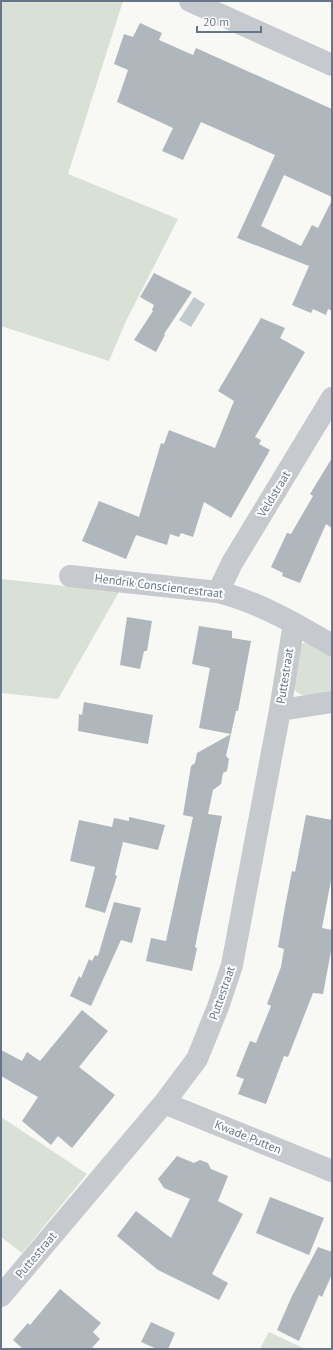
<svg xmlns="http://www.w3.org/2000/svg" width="333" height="1350" font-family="'PT Sans',sans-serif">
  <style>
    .green { fill: #d9e0d6 }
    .water { fill: #c0cacf }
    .building { fill: #afb6bc }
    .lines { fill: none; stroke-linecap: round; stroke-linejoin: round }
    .minor { stroke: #c6c9cd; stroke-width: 22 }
    .labels { text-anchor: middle; stroke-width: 4; stroke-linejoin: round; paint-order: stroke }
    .street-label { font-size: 12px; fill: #667688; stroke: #fff }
  </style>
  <rect width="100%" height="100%" fill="#f8f8f5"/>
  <path class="green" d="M 1,1 L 123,1 L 68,174 L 178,219 L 126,321 L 109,361 L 1,326 Z
    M 1,579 L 119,592 L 58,699 L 1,693 Z
    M 305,642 L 332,655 L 332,692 C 319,694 302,701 293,688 L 300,645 Z
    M 1,1117 L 87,1174 L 22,1253 L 1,1237 Z
    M 269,1332 L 305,1349 L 260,1349 Z"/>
  <path class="water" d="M 194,297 L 205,304 L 191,327 L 179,320 Z"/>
  <path class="building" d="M 140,23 L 162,33 L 159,40 L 193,55 L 196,48 L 332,109 L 332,197 L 284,175 L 261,226 L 301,246 L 312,225 L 318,228 L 332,200 L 332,311 L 328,309 L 326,315 L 313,309 L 311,313 L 292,305 L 309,266 L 237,238 L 275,155 L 201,122 L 183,160 L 162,151 L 173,128 L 117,102 L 128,70 L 114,64 L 124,34 L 133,37 Z
    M 154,273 L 192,292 L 164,334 L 165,335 L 156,352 L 134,340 L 153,311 L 152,310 L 154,305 L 140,297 Z
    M 261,318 L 285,328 L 280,338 L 305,352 L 255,437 L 261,440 L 259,444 L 270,450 L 231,518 L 204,502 L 193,537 L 181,533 L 179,537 L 170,534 L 167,545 L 136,535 L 126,559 L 82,541 L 99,501 L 139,517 L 161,443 L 164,444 L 169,430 L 215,448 L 234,401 L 218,391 Z
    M 332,458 L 332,528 L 326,524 L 300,583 L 282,576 L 283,573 L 271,567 L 287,533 L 291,534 L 313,496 L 310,494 Z
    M 127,617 L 152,621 L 147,651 L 144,651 L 140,669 L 120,665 Z
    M 199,626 L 232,631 L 232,638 L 251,641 L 238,711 L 236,711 L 231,734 L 199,728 L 210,668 L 192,664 Z
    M 84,702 L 153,715 L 148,744 L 78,731 L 79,714 L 82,715 Z
    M 231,734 L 226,756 L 229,759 L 227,771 L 223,773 L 221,784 L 213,790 L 208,814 L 222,816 L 195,947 L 197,948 L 192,971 L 146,961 L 151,938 L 166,941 L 193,817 L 183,815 L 191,766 L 195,763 L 197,753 Z
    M 306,815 L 332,820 L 332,875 L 322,928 L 332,930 L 332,946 L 323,994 L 313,993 L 288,1057 L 284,1056 L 266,1104 L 238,1094 L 244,1079 L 236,1076 L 250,1041 L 256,1043 L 271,1006 L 267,1004 L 281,967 L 284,949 L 278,947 L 285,907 L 292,871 L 295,872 Z
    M 129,817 L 165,825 L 158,850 L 123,842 L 115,875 L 117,876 L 105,913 L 85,907 L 95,867 L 70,861 L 79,820 L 112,827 L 114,818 L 129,821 Z
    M 114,902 L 141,908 L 132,943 L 121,940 L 91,1006 L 70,996 L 79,976 L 81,978 L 89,959 L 92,961 L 95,955 L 98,956 Z
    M 82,1010 L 108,1031 L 79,1067 L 115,1095 L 72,1148 L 58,1136 L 51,1145 L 22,1121 L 38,1097 L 1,1076 L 1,1050 L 22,1061 L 27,1052 L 40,1061 Z
    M 177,1156 L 194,1163 L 200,1160 L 208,1163 L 211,1169 L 228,1176 L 218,1201 L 243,1214 L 212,1274 L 228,1283 L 219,1300 L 158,1270 L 117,1236 L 136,1211 L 171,1238 L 190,1199 L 164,1188 L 158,1179 Z
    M 270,1197 L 324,1218 L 309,1255 L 256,1233 Z
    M 318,1247 L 332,1252 L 332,1274 L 322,1297 L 319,1295 L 299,1341 L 277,1330 L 292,1296 Z
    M 60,1289 L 101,1323 L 93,1332 L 100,1339 L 91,1349 L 23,1349 L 13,1340 L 28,1323 L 30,1325 Z
    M 151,1322 L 175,1333 L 168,1349 L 157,1349 L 141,1342 Z"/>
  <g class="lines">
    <path class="minor" d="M 190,1 L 332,65
      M 70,576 L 218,592 C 259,602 296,624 332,645
      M 218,592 L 232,563 L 332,398
      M 280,710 L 332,702
      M 164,1103 L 332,1171
      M 1,1296 L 164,1103 L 197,1059 L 218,1007 L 232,965 L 280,710 L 294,623"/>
  </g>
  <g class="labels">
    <g class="street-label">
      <text transform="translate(274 494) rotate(-59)" y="4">Veldstraat</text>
      <text transform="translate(159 586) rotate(7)" y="4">Hendrik Consciencestraat</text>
      <text transform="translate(285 676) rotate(-81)" y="4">Puttestraat</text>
      <text transform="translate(222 993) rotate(-71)" y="4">Puttestraat</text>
      <text transform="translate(248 1137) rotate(22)" y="4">Kwade Putten</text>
      <text transform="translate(36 1255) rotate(-50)" y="4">Puttestraat</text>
    </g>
  </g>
  <rect width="333" height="1350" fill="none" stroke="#667688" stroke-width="4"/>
  <path d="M197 26v6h64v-6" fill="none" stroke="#667688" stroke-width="2"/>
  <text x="203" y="26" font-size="12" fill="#667688" stroke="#ffffff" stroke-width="3" paint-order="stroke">20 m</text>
</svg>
